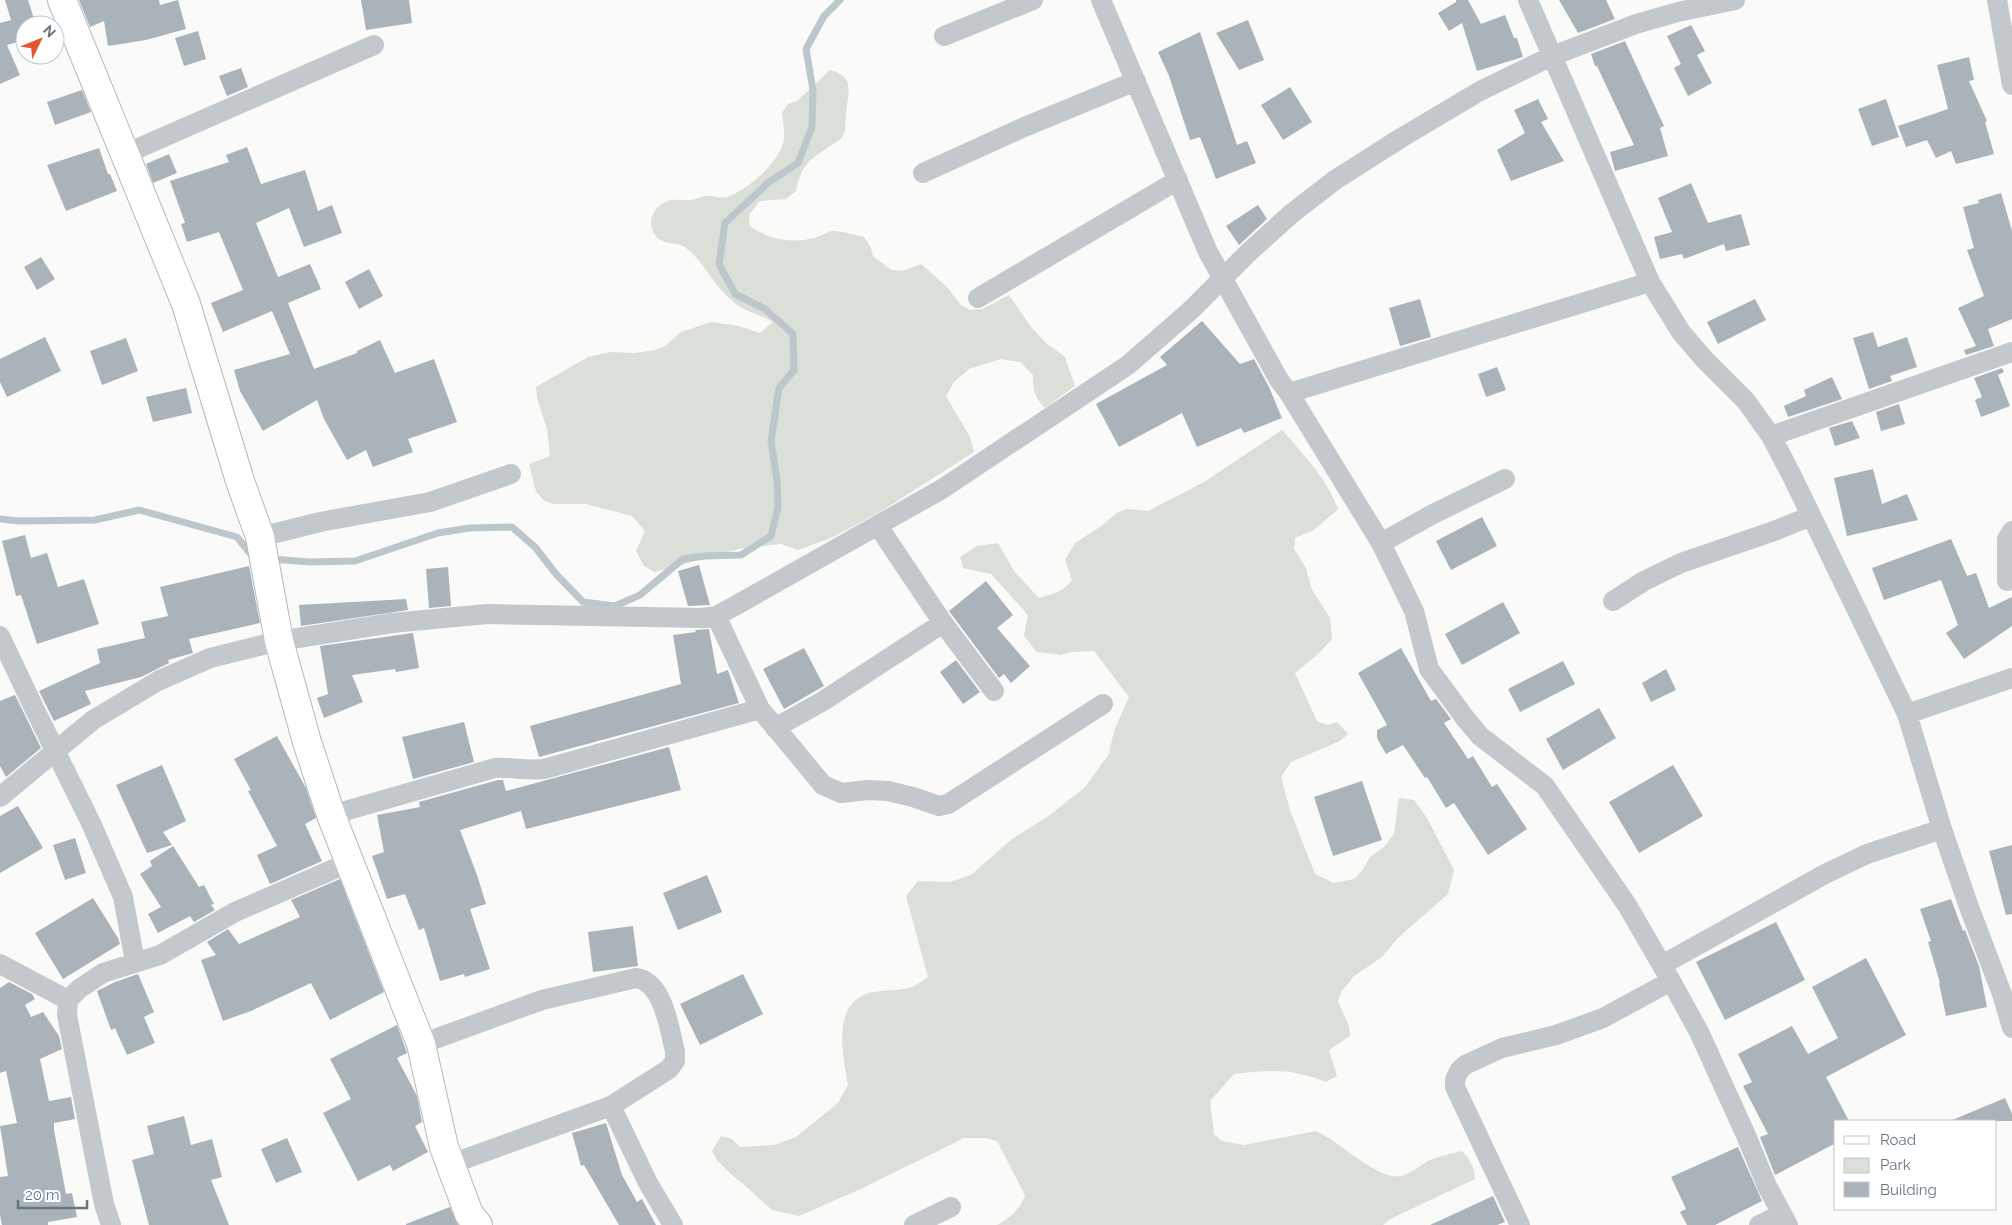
<svg xmlns="http://www.w3.org/2000/svg" width="2012" height="1225" font-family="Raleway,sans-serif">
  <style>
    .green { fill: #dadfd7 }
    .lines { fill: none; stroke-linecap: round; stroke-linejoin: round }
    .stream { stroke: #bbc7cb; stroke-width: 7 }
    .building { fill: #aab3b9 }
    .secondary-casing { stroke: #b3babf; stroke-width: 30 }
    .street { stroke: #c3c8cc; stroke-width: 20 }
    .secondary { stroke: #fff; stroke-width: 28 }
  </style>
  <rect width="100%" height="100%" fill="#fafaf8"/>
  <path class="green" d="M 830,70 C 857,77 847,94 846,114 C 845,122 847,129 842,137 C 839,141 834,143 830,146 C 808,161 802,164 796,191 L 786,199 L 760,201 L 749,215 L 750,226 C 768,239 791,244 814,238 C 820,236 827,232 832,231 C 842,231 854,235 864,237 L 870,246 L 873,256 L 891,270 L 902,271 L 921,264 L 948,288 L 961,305 L 970,310 L 982,309 L 1009,295 L 1031,327 L 1046,343 L 1065,357 L 1075,386 L 1045,408 C 1035,398 1032,389 1033,375 L 1020,362 L 1001,359 L 969,369 L 954,382 L 946,396 L 970,437 L 974,452 L 880,512 L 833,537 L 798,550 L 781,544 L 738,549 L 655,572 L 644,566 L 636,551 L 645,531 L 632,516 L 586,504 L 553,504 L 543,500 L 536,491 L 529,464 L 550,456 L 547,429 L 537,398 L 536,387 L 588,357 L 611,352 L 634,353 L 656,350 L 665,346 L 681,332 L 711,322 L 739,326 L 760,333 L 773,322 C 759,314 742,311 730,299 C 713,284 704,262 685,247 C 676,241 663,246 655,235 C 645,220 656,203 671,200 C 677,199 684,201 690,200 C 695,200 700,197 705,196 C 712,195 719,199 727,197 C 748,190 781,161 784,139 C 785,131 783,121 782,113 L 788,104 L 797,101 Z
    M 1282,430 C 1302,453 1328,480 1338,509 L 1314,530 L 1295,538 L 1294,549 L 1306,568 L 1312,590 L 1330,618 L 1332,639 L 1318,654 L 1295,673 L 1317,721 L 1327,725 L 1337,722 L 1348,734 L 1340,741 L 1291,762 L 1281,777 L 1290,810 L 1315,874 L 1334,883 L 1354,879 L 1362,871 L 1370,857 L 1384,847 L 1394,834 L 1399,798 L 1414,800 L 1427,818 L 1454,870 L 1448,894 L 1398,938 L 1382,957 L 1354,976 L 1341,992 L 1338,1001 L 1349,1026 L 1350,1036 L 1329,1050 L 1337,1076 L 1326,1082 C 1289,1068 1273,1070 1234,1074 L 1210,1101 L 1214,1134 L 1222,1141 L 1244,1145 L 1316,1131 C 1338,1140 1378,1181 1401,1176 C 1412,1173 1419,1166 1428,1161 C 1438,1156 1451,1154 1462,1151 C 1470,1160 1474,1166 1475,1179 L 1390,1219 L 1383,1225 L 997,1225 C 1010,1218 1020,1210 1025,1195 L 997,1141 L 986,1138 L 964,1138 L 863,1188 L 799,1216 L 772,1210 L 741,1182 L 732,1175 L 717,1160 L 712,1151 L 721,1136 L 732,1139 L 740,1147 L 774,1145 L 796,1137 L 838,1103 L 848,1085 C 843,1055 830,1001 873,992 C 885,990 900,991 912,987 C 917,985 923,980 928,977 L 906,896 L 918,881 L 950,882 L 971,875 L 1012,839 L 1050,815 L 1085,787 L 1109,754 L 1114,731 L 1129,697 L 1094,651 L 1070,652 L 1061,655 L 1037,652 L 1024,636 L 1028,615 L 991,574 L 963,568 L 960,557 L 977,546 L 998,543 L 1014,571 L 1039,598 C 1053,594 1063,592 1072,580 L 1065,560 L 1075,543 L 1100,527 L 1117,513 L 1127,509 L 1148,511 L 1204,482 Z"/>
  <g class="lines">
    <path class="stream" d="M 0,519 L 19,521 L 95,520 L 139,510 L 237,537 L 253,557 L 255,557
      M 270,559 L 311,562 L 355,561 L 438,533 L 469,528 L 512,527 L 535,547 L 556,574 L 583,602 L 615,606 L 640,595 L 683,559 L 705,556 L 741,555 L 771,536 L 778,507 L 777,480 L 771,441 L 779,388 L 794,370 L 793,334 L 765,309 L 735,294 L 719,264 L 725,223 L 769,182 L 798,163 L 812,127 L 813,90 L 806,49 L 824,16 L 840,0"/>
  </g>
  <path class="building" d="M 5,0 L 28,0 L 36,25 L 25,25 L 25,40 L 7,45 L 20,75 L 0,84 L 0,23 L 11,20 Z
    M 79,0 L 159,0 L 160,5 L 178,0 L 186,29 L 146,40 L 108,46 L 104,21 L 90,27 Z
    M 361,0 L 409,0 L 412,23 L 366,30 Z
    M 1456,0 L 1468,0 L 1481,24 L 1505,15 L 1514,38 L 1517,38 L 1523,57 L 1477,71 L 1462,23 L 1449,31 L 1438,13 L 1456,2 Z
    M 1559,0 L 1606,0 L 1615,19 L 1578,33 Z
    M 1248,20 L 1264,60 L 1239,70 L 1216,33 Z
    M 1691,25 L 1705,51 L 1697,55 L 1712,83 L 1688,96 L 1674,68 L 1681,64 L 1667,36 Z
    M 198,31 L 206,59 L 184,66 L 175,38 Z
    M 1200,32 L 1237,145 L 1247,141 L 1256,163 L 1216,179 L 1200,137 L 1190,140 L 1169,76 L 1158,52 Z
    M 1625,41 L 1664,126 L 1660,128 L 1668,156 L 1615,171 L 1610,152 L 1634,145 L 1597,66 L 1595,66 L 1591,54 Z
    M 1969,57 L 1974,80 L 1969,81 L 1987,121 L 1985,122 L 1994,154 L 1956,164 L 1951,151 L 1936,158 L 1927,140 L 1906,147 L 1898,126 L 1948,109 L 1937,65 Z
    M 241,68 L 248,87 L 227,96 L 219,76 Z
    M 1290,87 L 1312,122 L 1283,140 L 1261,105 Z
    M 82,90 L 91,112 L 55,125 L 47,102 Z
    M 1538,99 L 1548,119 L 1541,122 L 1564,161 L 1511,181 L 1497,150 L 1525,133 L 1514,110 Z
    M 1886,99 L 1899,137 L 1872,146 L 1858,109 Z
    M 247,147 L 261,184 L 305,170 L 318,211 L 332,205 L 342,233 L 304,247 L 289,208 L 256,223 L 278,277 L 310,264 L 321,289 L 288,303 L 314,369 L 357,353 L 357,351 L 380,340 L 395,373 L 434,359 L 457,422 L 408,439 L 413,452 L 373,467 L 366,450 L 347,460 L 324,419 L 317,400 L 263,431 L 240,391 L 234,370 L 290,354 L 272,311 L 223,332 L 211,303 L 243,290 L 219,232 L 187,242 L 181,224 L 185,223 L 170,181 L 229,162 L 226,155 Z
    M 99,148 L 108,174 L 110,174 L 117,191 L 66,211 L 47,165 Z
    M 169,154 L 177,173 L 153,183 L 146,164 Z
    M 1691,183 L 1708,223 L 1741,214 L 1750,245 L 1726,251 L 1724,244 L 1684,259 L 1682,254 L 1660,259 L 1654,237 L 1672,232 L 1658,198 Z
    M 2001,193 L 2012,231 L 2012,319 L 1988,329 L 1994,346 L 1966,355 L 1964,350 L 1976,346 L 1958,308 L 1984,296 L 1967,250 L 1974,248 L 1963,207 L 1979,203 L 1978,200 Z
    M 1258,205 L 1267,219 L 1239,245 L 1226,226 Z
    M 41,257 L 55,279 L 37,290 L 24,267 Z
    M 369,269 L 383,296 L 359,309 L 345,282 Z
    M 1420,299 L 1431,337 L 1400,346 L 1389,308 Z
    M 1755,299 L 1766,320 L 1718,344 L 1707,322 Z
    M 1202,321 L 1240,364 L 1254,359 L 1269,387 L 1282,418 L 1244,433 L 1241,428 L 1197,447 L 1182,413 L 1119,447 L 1096,404 L 1167,365 L 1160,357 Z
    M 1873,332 L 1878,347 L 1907,337 L 1917,367 L 1890,376 L 1892,381 L 1869,389 L 1853,338 Z
    M 45,337 L 61,371 L 7,397 L 0,382 L 0,359 Z
    M 126,338 L 138,371 L 102,385 L 90,351 Z
    M 1497,367 L 1506,390 L 1486,397 L 1478,374 Z
    M 2002,368 L 2004,372 L 1998,375 L 2010,406 L 1981,417 L 1975,400 L 1982,397 L 1974,378 Z
    M 1832,377 L 1842,399 L 1788,417 L 1784,406 L 1806,396 L 1804,390 Z
    M 186,388 L 192,413 L 153,422 L 146,397 Z
    M 1899,404 L 1905,424 L 1881,431 L 1876,412 Z
    M 1852,421 L 1860,438 L 1835,446 L 1829,428 Z
    M 1873,469 L 1882,504 L 1907,494 L 1918,520 L 1847,536 L 1834,478 Z
    M 1482,517 L 1497,546 L 1451,570 L 1436,541 Z
    M 25,535 L 31,558 L 47,553 L 58,587 L 84,579 L 99,624 L 37,644 L 21,595 L 16,596 L 2,541 Z
    M 1951,539 L 1967,576 L 1976,573 L 1989,608 L 2012,597 L 2012,626 L 1964,659 L 1946,633 L 1958,625 L 1941,580 L 1884,600 L 1872,568 Z
    M 699,565 L 710,605 L 688,606 L 678,571 Z
    M 249,566 L 260,623 L 189,639 L 193,653 L 168,660 L 169,663 L 141,677 L 85,691 L 91,704 L 54,721 L 39,691 L 100,663 L 97,649 L 145,638 L 141,622 L 168,616 L 160,587 Z
    M 448,567 L 451,606 L 429,608 L 426,569 Z
    M 986,581 L 1013,615 L 997,628 L 1030,666 L 1011,683 L 1004,674 L 999,678 L 949,611 Z
    M 406,599 L 408,610 L 301,626 L 299,605 Z
    M 1503,602 L 1520,633 L 1462,665 L 1445,634 Z
    M 709,629 L 717,674 L 728,670 L 739,703 L 539,757 L 530,726 L 681,684 L 673,635 L 696,632 L 695,630 Z
    M 413,633 L 419,668 L 396,672 L 395,669 L 352,675 L 363,702 L 324,718 L 317,698 L 328,694 L 320,646 Z
    M 804,648 L 824,686 L 784,709 L 763,669 Z
    M 1401,648 L 1431,701 L 1436,699 L 1451,719 L 1444,723 L 1468,759 L 1473,756 L 1492,787 L 1497,784 L 1527,829 L 1488,855 L 1454,803 L 1446,808 L 1427,777 L 1425,778 L 1403,745 L 1386,754 L 1377,738 L 1377,730 L 1387,725 L 1358,673 Z
    M 956,660 L 980,692 L 963,704 L 940,672 Z
    M 1563,661 L 1575,684 L 1520,712 L 1508,689 Z
    M 1666,669 L 1676,690 L 1651,702 L 1642,683 Z
    M 15,695 L 41,748 L 6,777 L 0,766 L 0,701 Z
    M 1599,708 L 1616,738 L 1563,770 L 1546,739 Z
    M 464,722 L 474,762 L 413,779 L 402,737 Z
    M 277,736 L 306,788 L 316,818 L 305,824 L 322,861 L 270,884 L 257,855 L 277,846 L 248,791 L 251,790 L 234,759 Z
    M 669,747 L 681,790 L 526,829 L 521,811 L 460,830 L 477,875 L 486,904 L 470,909 L 490,969 L 465,977 L 464,974 L 440,981 L 424,928 L 419,930 L 405,894 L 387,899 L 372,856 L 384,852 L 377,815 L 420,807 L 419,802 L 498,780 L 503,780 L 506,791 Z
    M 162,765 L 186,821 L 163,832 L 172,845 L 147,853 L 116,785 Z
    M 1673,765 L 1703,816 L 1639,853 L 1609,802 Z
    M 1362,781 L 1382,840 L 1333,856 L 1314,797 Z
    M 18,806 L 43,848 L 0,873 L 0,816 Z
    M 75,838 L 86,873 L 65,880 L 53,845 Z
    M 2012,845 L 2012,914 L 2006,915 L 1989,851 Z
    M 173,846 L 199,887 L 204,885 L 214,904 L 211,905 L 215,910 L 194,922 L 190,916 L 158,933 L 148,914 L 161,907 L 140,874 L 152,866 L 150,861 Z
    M 707,875 L 722,912 L 678,930 L 663,893 Z
    M 340,879 L 384,992 L 330,1020 L 311,983 L 251,1011 L 223,1021 L 201,960 L 216,955 L 207,942 L 228,929 L 239,944 L 300,917 L 291,900 Z
    M 93,898 L 118,938 L 120,944 L 63,979 L 35,933 Z
    M 1951,899 L 1963,931 L 1965,930 L 1979,966 L 1987,1007 L 1946,1016 L 1939,983 L 1940,983 L 1928,942 L 1931,941 L 1920,909 Z
    M 1776,922 L 1805,980 L 1725,1020 L 1696,962 Z
    M 633,926 L 638,966 L 593,972 L 588,932 Z
    M 1866,958 L 1906,1035 L 1826,1077 L 1849,1121 L 1836,1121 L 1836,1143 L 1775,1175 L 1760,1137 L 1768,1134 L 1743,1086 L 1752,1082 L 1738,1054 L 1792,1026 L 1808,1054 L 1838,1038 L 1812,987 Z
    M 138,974 L 154,1012 L 144,1017 L 155,1043 L 127,1055 L 115,1028 L 111,1030 L 97,991 L 115,982 Z
    M 743,974 L 763,1014 L 700,1045 L 680,1004 Z
    M 9,982 L 32,994 L 35,999 L 25,1005 L 31,1017 L 43,1012 L 59,1036 L 62,1049 L 40,1059 L 49,1101 L 71,1097 L 75,1119 L 54,1123 L 54,1130 L 66,1194 L 72,1193 L 77,1217 L 48,1222 L 48,1225 L 2,1225 L 0,1215 L 0,1177 L 8,1176 L 0,1126 L 17,1123 L 6,1071 L 0,1073 L 0,988 Z
    M 397,1025 L 407,1053 L 397,1058 L 417,1096 L 422,1122 L 415,1126 L 428,1152 L 393,1171 L 390,1165 L 358,1181 L 323,1113 L 351,1099 L 330,1059 Z
    M 2005,1098 L 2012,1114 L 2012,1121 L 1950,1121 Z
    M 184,1116 L 191,1145 L 212,1139 L 222,1177 L 211,1180 L 229,1225 L 149,1225 L 132,1160 L 154,1154 L 147,1126 Z
    M 606,1123 L 622,1175 L 637,1202 L 642,1199 L 656,1225 L 619,1225 L 584,1165 L 581,1166 L 572,1133 Z
    M 287,1138 L 302,1172 L 276,1183 L 261,1149 Z
    M 1738,1147 L 1762,1201 L 1715,1225 L 1687,1225 L 1680,1212 L 1686,1209 L 1671,1177 Z
    M 1493,1196 L 1505,1222 L 1497,1225 L 1430,1225 Z
    M 450,1207 L 458,1225 L 406,1225 L 406,1224 Z"/>
  <g class="lines">
    <defs>
      <path id="secondary" d="M 62,0 L 186,304 L 240,481 L 260,537 L 279,641 L 307,742 L 331,815 L 421,1044 L 444,1147 L 469,1214 L 478,1225"/>
    </defs>
    <use href="#secondary" class="secondary-casing"/>
    <path class="street" d="M 1101,0 L 1208,252 L 1279,380 L 1289,393 L 1381,543 L 1414,611 L 1429,669 L 1465,718 L 1480,736 L 1545,786 L 1627,905 L 1671,981 L 1699,1032 L 1745,1133 L 1767,1186 L 1788,1225
      M 1528,0 L 1650,282 L 1681,332 L 1704,359 L 1746,401 L 1771,436 L 1792,476 L 1907,714 L 1942,829 L 1969,907 L 2002,994 L 2012,1028
      M 1997,0 L 2012,85
      M 944,36 L 1033,0
      M 125,154 L 374,45
      M 923,173 L 1022,128 L 1136,81
      M 978,298 L 1178,180
      M 1289,393 L 1650,282
      M 1771,436 L 2012,352
      M 878,526 L 943,623 L 994,691
      M 260,537 L 320,522 L 430,502 L 511,474
      M 1381,543 L 1433,514 L 1505,479
      M 2007,581 L 2007,539 L 2012,531
      M 1613,601 L 1644,581 L 1681,563 L 1774,531 L 1811,516
      M 716,616 L 760,709 L 823,785 L 841,793 L 868,790 L 888,791 L 913,797 L 939,806 L 948,804 L 1103,704
      M 0,636 L 35,710 L 91,823 L 123,897 L 135,962
      M 1907,714 L 2012,678
      M 775,728 L 823,701 L 943,623
      M 0,797 L 93,720 L 158,681 L 210,658 L 279,641 L 392,623 L 487,614 L 702,618 L 716,616 L 733,607 L 942,489 L 1128,365 L 1191,310 L 1249,252 L 1291,214 L 1335,180 L 1401,138 L 1480,91 L 1552,56 L 1636,24 L 1678,12 L 1735,0
      M 331,815 L 495,768 C 511,767 527,771 544,769 L 760,709
      M 0,964 L 68,1000
      M 1662,965 L 1825,874 L 1867,854 L 1942,829
      M 421,1044 L 542,1000 L 636,978 C 664,982 669,1029 675,1051 L 675,1061 L 669,1069 L 611,1106 L 451,1164
      M 611,1106 L 648,1183 L 673,1225
      M 111,1225 L 104,1204 L 67,1015 L 68,1000 L 79,989 L 103,973 L 160,955 L 235,912 L 350,862
      M 914,1225 L 951,1207
      M 1520,1225 L 1455,1087 L 1455,1080 L 1459,1071 L 1465,1065 L 1502,1048 L 1556,1035 L 1603,1018 L 1671,981
      M 1759,1225 L 1782,1214"/>
    <use href="#secondary" class="secondary"/>
  </g>
  <rect x="1834" y="1120" width="162" height="90" fill="#ffffff" stroke="#c1c8cd"/>
  <rect x="1844" y="1136" width="25" height="8" fill="#ffffff" stroke="#c1c8cd"/>
  <text x="1880" y="1145" font-size="15" fill="#657683">Road</text>
  <rect x="1844" y="1158" width="25" height="15" fill="#dadfd7" stroke="#c1c8cd"/>
  <text x="1880" y="1170" font-size="15" fill="#657683">Park</text>
  <rect x="1844" y="1182" width="25" height="15" fill="#aab3b9" stroke="#c1c8cd"/>
  <text x="1880" y="1195" font-size="15" fill="#657683">Building</text>
  <g transform="translate(40 40) rotate(47)"><circle r="24" fill="#ffffff" stroke="#c1c8cd"/>
  <path d="M0-4L9 19L0 12L-9 19Z" fill="#e4572e"/>
  <text y="-8" font-size="14" font-weight="bold" text-anchor="middle" fill="#657683">N</text>
  </g>
  <path d="M18 1200v8h69v-8" fill="none" stroke="#657683" stroke-width="2.5"/>
  <text x="25" y="1200" font-size="15" fill="#657683" stroke="#ffffff" stroke-width="4" paint-order="stroke">20 m</text>
</svg>
